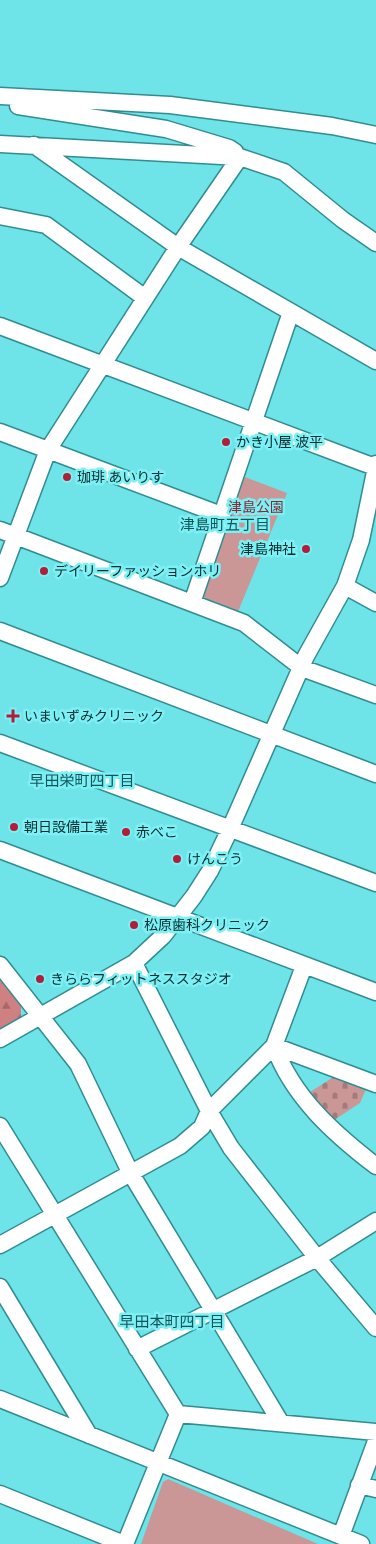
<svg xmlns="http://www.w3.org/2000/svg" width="376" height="1544" font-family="'IBM Plex Sans','Noto Sans JP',sans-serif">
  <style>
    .green { fill: #cb9696 }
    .forest { fill: url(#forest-firs) }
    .cemetery { fill: url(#cemetery-stones) }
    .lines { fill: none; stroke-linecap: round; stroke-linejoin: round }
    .minor-casing { stroke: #318d91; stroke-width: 19 }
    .minor { stroke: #fff; stroke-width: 16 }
    .poi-dot { fill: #b11e37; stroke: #7cf0f5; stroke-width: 2 }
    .labels { text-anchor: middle; stroke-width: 5; stroke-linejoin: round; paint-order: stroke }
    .poi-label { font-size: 14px; fill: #052d2e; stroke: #7cf0f5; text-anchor: start }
    .park-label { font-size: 14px; fill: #872832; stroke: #7cf0f5 }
    .neighbourhood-label { font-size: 15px; fill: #135658; stroke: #7cf0f5 }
  </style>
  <defs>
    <pattern id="forest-firs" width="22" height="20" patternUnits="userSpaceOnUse" patternTransform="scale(1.25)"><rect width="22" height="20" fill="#cf8081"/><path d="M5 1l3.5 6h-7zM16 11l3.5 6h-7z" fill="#a6696a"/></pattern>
    <pattern id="cemetery-stones" width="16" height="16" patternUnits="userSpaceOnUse" patternTransform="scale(1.25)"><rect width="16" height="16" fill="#cb9696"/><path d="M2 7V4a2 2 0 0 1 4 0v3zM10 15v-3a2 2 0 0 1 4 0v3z" fill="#a37b7b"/></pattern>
  </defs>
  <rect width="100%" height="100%" fill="#6ee3e8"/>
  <path class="green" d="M 242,476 L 287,493 L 237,614 L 202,600 L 200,596 Z
    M 168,1479 L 318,1544 L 141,1544 L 163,1482 Z"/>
  <path class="forest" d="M 0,970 L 21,1006 L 21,1018 L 0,1030 Z"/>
  <path class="cemetery" d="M 335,1076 L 366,1089 L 360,1103 L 331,1122 L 307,1094 Z"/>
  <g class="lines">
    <defs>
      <path id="minor" d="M 0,96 L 170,105 L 332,126 L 376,135
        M 18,106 L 166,129 L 229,148 L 235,152
        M 0,144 L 240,157 L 284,172 L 343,220 L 376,243
        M 34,145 L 178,247 L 291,312
        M 0,216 L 46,225 L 145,298
        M 0,326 L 364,463 L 375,467 L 376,464
        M 0,432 L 221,515
        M 0,530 L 244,623 L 302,668 L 376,695
        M 0,578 L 48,450 L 178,247 L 240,157
        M 345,586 L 376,603
        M 192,603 L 291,312 L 376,361
        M 0,631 L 376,774
        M 0,743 L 376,883
        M 0,850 L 376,992
        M 134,963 L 209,1111 L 231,1148 L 317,1258 L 376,1328
        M 0,965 L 78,1064 L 130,1172 L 281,1423
        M 0,1039 L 134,963 L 163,936 L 194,896 L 210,871 L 230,829 L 306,656 L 345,586 L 361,540 L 376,467
        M 274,1046 C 293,1097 333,1133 376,1166
        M 274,1046 L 376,1084
        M 0,1126 L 178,1414
        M 0,1245 L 180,1146 L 202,1127 L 209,1111 L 274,1046 L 304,966
        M 0,1287 L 89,1435
        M 137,1349 L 317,1258 L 376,1221
        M 0,1399 L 361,1544
        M 178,1414 L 376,1432
        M 359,1485 L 376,1489
        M 0,1494 L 124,1544
        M 341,1536 L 376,1441
        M 125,1544 L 178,1414"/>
    </defs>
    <use href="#minor" class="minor-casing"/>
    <use href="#minor" class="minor"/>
  </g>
  <g class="poi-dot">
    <circle cx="226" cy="442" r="5"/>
    <circle cx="67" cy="477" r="5"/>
    <circle cx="306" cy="549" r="5"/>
    <circle cx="44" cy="571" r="5"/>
    <path d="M10.5 708.5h5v5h5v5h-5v5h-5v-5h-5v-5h5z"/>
    <circle cx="14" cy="827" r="5"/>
    <circle cx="126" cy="832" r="5"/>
    <circle cx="177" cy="859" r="5"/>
    <circle cx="134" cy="925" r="5"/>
    <circle cx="40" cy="979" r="5"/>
  </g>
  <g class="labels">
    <g class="poi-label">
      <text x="236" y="447">かき小屋 波平</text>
      <text x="77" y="482">珈琲 あいりす</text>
      <text x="296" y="554" text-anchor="end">津島神社</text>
      <text x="54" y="576">デイリーファッションホリ</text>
      <text x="24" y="721">いまいずみクリニック</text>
      <text x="24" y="832">朝日設備工業</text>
      <text x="136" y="837">赤べこ</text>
      <text x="187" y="864">けんこう</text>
      <text x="144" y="930">松原歯科クリニック</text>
      <text x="50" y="984">きららフィットネススタジオ</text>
    </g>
    <g class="park-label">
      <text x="256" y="512">津島公園</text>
    </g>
    <g class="neighbourhood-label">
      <text x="225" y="530">津島町五丁目</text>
      <text x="82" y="786">早田栄町四丁目</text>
      <text x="172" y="1327">早田本町四丁目</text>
    </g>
  </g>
</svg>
